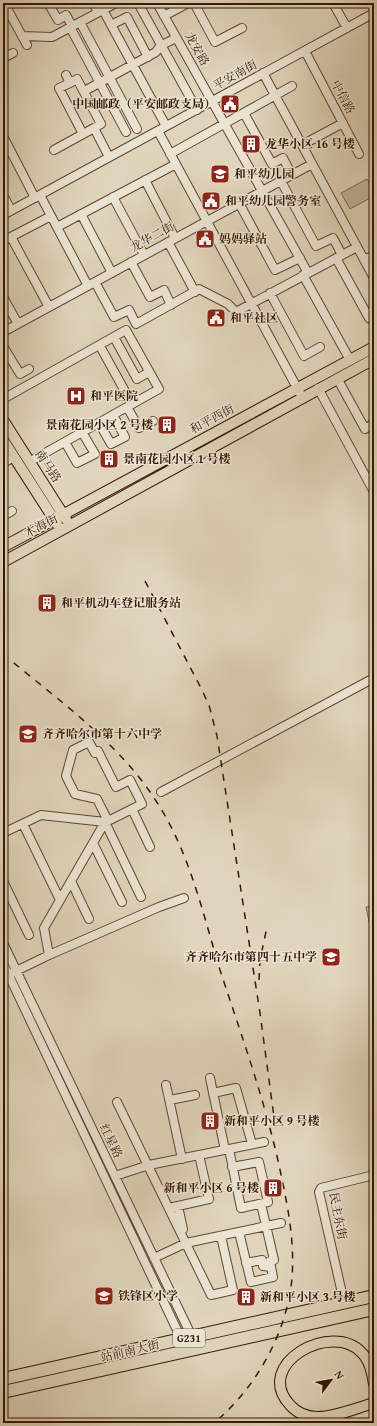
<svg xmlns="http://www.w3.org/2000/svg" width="377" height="1426" font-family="'Gentium Book Plus','Noto Serif SC',serif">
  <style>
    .green { fill: #c3b59d; stroke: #7c6650 }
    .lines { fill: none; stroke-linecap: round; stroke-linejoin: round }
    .minor-casing { stroke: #5f4631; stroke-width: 10 }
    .major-casing { stroke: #341703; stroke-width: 12 }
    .highway-casing { stroke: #341703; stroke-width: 14 }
    .minor { stroke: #ebe4d3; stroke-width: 8 }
    .major { stroke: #e0d5bc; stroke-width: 10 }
    .highway { stroke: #e0d5bc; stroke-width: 12 }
    .rail { stroke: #341703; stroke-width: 1.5; stroke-dasharray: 7 7; stroke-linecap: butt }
    .labels { text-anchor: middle; stroke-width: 3; stroke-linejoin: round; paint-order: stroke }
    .shield { fill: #ebe4d3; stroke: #6b5441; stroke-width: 1 }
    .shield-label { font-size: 11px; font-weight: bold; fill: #341703 }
    .street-label { font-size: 12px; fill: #341703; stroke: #ebe4d3 }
    .poi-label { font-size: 12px; font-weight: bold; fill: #341703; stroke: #ebe4d3; text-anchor: start }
  </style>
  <rect width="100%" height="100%" fill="#e0d5bc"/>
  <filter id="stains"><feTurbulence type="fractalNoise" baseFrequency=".005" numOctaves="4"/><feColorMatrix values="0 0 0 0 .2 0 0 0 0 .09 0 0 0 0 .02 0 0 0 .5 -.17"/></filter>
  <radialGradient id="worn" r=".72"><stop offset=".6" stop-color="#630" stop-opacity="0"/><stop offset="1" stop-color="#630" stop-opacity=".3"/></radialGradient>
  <path class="green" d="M 367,179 L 374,192 L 374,196 L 350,209 L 341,193 Z
    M 374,905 L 374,945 L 366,907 Z"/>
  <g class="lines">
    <defs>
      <path id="minor" d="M 4,3 L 27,45
        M 48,3 L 58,20 L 66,15 L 72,26
        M 93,3 L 98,12
        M 138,3 L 197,110
        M 157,3 L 308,273
        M 194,3 L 215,42 L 242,28
        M 333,3 L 347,28
        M 103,10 L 166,126
        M 164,16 L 188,3
        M 80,22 L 137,129
        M 111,25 L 127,17 L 148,57
        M 70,27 L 126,132
        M 22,36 L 52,37 L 116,3
        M 305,51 L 359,154
        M 3,58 L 13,53
        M 263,73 L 374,278
        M 66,75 L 70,83 L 77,79 L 101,124 L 94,128
        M 70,83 L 59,88 L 83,134
        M 88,89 L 156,52 L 160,46 L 176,38
        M 244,113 L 272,164 L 283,158 L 292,175
        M 158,131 L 302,397
        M 3,136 L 35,198
        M 302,145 L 343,123
        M 54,150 L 94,128 L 109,157
        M 170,154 L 292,86
        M 145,180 L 175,238
        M 281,181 L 316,246 L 333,238 L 342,255
        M 3,195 L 11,210
        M 40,195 L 88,286
        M 113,197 L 144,255
        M 239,203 L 275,270 L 300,258
        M 81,214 L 112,273
        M 3,215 L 374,13
        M 57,227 L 176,164
        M 11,237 L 49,307
        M 3,241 L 51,216
        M 168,242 L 195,292
        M 336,258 L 369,318 L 374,316
        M 364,260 L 374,255
        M 131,262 L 150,297 L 164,290 L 171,305
        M 303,275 L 350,360
        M 95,282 L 114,317 L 129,310 L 136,324 L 199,289 L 228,304 L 236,312 L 357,247
        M 270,293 L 304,356 L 320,347
        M 3,297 L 18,324
        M 3,332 L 312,164
        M 114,337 L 137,379 L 149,372
        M 3,346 L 20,374 L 29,369
        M 101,348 L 132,404
        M 337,378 L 365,429 L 374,423
        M 318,388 L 374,492
        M 3,399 L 126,330 L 159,389 L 29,462
        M 374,405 L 374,407
        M 127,407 L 139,428 L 153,421
        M 99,423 L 111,444 L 125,437 L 113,415
        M 65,442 L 77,463 L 95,454 L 82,432
        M 3,463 L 14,457
        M 3,516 L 12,511
        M 161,792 L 374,678
        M 132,809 L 150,847
        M 108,821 L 97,799 L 75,794 L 66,776 L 73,750 L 89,742 L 95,753 L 98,751 L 116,787 L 130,780 L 142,804 L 108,821 L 105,822 L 141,897
        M 23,824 L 60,900
        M 3,833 L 41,815 L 105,822 L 44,928 L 49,955 L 12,973
        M 93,843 L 122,902
        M 3,881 L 29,935
        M 71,881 L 89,919
        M 3,943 L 194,1341
        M 49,955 L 159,907 L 184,898
        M 3,963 L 187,1351
        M 210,1078 L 225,1150
        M 166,1085 L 182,1159
        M 213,1093 L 236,1088 L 252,1144
        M 170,1100 L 195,1095
        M 117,1102 L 211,1295 L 233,1290 L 221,1236
        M 229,1149 L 241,1208 L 268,1202 L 259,1162 L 232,1167
        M 115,1176 L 149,1165 L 264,1142
        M 178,1206 L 183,1229
        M 169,1208 L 209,1199 L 199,1155
        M 239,1232 L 251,1282 L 273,1277 L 270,1261 L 274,1260 L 261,1204
        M 154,1258 L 186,1243 L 281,1223
        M 246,1263 L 262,1260 L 263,1266 L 271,1267
        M 344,1302 L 319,1192 L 321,1188 L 374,1175"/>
      <path id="major" d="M 3,420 L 66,519
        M 3,440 L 57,524
        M 3,547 L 374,347
        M 3,562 L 374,359
        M 374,1384 C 372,1373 370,1361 362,1353 C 333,1320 252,1364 290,1405 C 297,1413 307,1417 318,1417 C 336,1417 356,1408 374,1403"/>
      <path id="highway" d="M 3,1379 L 374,1296
        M 3,1392 L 374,1309"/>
    </defs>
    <use href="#minor" class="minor-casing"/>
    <use href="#major" class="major-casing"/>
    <use href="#highway" class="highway-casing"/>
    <use href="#minor" class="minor"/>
    <use href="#major" class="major"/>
    <use href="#highway" class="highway"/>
    <path class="rail" d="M 145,581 L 201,688 L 209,705 L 217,736 L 260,1013 L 276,1132
      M 3,654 C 58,700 120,743 158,804 C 190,854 203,914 220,970 C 241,1034 264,1098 279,1165 C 287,1203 295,1239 292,1278 C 287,1333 256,1388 214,1423
      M 259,980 L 260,960 L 267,927"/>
  </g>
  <defs>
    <symbol id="civic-square" viewBox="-11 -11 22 22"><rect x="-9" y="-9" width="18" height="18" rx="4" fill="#8f2418" stroke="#ebe4d3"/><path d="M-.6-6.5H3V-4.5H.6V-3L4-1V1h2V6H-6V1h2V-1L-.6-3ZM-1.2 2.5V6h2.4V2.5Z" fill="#fff"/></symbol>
    <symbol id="building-square" viewBox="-11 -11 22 22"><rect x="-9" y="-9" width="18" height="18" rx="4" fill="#8f2418" stroke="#ebe4d3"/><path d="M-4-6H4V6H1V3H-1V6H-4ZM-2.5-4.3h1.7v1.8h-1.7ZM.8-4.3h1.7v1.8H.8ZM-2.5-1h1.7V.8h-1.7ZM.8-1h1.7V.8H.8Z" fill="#fff"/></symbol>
    <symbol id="school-square" viewBox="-11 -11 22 22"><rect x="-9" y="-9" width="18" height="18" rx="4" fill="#8f2418" stroke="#ebe4d3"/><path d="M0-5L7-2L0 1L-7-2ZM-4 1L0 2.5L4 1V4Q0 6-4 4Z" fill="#fff"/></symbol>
    <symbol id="hospital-square" viewBox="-11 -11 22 22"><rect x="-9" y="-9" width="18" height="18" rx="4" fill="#8f2418" stroke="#ebe4d3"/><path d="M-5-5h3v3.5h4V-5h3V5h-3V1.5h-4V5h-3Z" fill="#fff"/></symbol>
  </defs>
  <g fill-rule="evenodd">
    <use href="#civic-square" x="219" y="93" width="22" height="22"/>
    <use href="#building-square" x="240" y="133" width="22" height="22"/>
    <use href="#school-square" x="209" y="163" width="22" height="22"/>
    <use href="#civic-square" x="200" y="190" width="22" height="22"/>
    <use href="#civic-square" x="194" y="228" width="22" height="22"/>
    <use href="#civic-square" x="205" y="307" width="22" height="22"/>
    <use href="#hospital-square" x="65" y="385" width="22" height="22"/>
    <use href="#building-square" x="156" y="414" width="22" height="22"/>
    <use href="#building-square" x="98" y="448" width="22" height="22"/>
    <use href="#building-square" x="36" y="592" width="22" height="22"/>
    <use href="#school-square" x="17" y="723" width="22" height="22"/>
    <use href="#school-square" x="320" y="946" width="22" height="22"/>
    <use href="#building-square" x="199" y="1110" width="22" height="22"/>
    <use href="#building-square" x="262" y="1177" width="22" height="22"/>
    <use href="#school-square" x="93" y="1285" width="22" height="22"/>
    <use href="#building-square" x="235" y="1286" width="22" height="22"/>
  </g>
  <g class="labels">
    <rect class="shield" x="173" y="1329" width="32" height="18" rx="3"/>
    <g class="shield-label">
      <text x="189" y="1342">G231</text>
    </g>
    <g class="street-label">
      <text transform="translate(197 49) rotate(61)" y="4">龙安路</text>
      <text transform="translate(235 75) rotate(-29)" y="4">平安南街</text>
      <text transform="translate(343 97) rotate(62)" y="4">中信路</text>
      <text transform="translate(152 237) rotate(-29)" y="4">龙华二街</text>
      <text transform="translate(212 419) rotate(-28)" y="4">和平西街</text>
      <text transform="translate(48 466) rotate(57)" y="4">南马路</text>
      <text transform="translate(41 526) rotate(-28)" y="4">木海街</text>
      <text transform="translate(111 1141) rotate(64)" y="4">红星路</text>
      <text transform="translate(338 1216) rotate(79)" y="4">民主东街</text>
      <text transform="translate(130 1351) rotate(-13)" y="4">站前南大街</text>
    </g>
    <g class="poi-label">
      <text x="216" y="108" text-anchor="end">中国邮政（平安邮政支局）</text>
      <text x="265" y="148">龙华小区 16 号楼</text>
      <text x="234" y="178">和平幼儿园</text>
      <text x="225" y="205">和平幼儿园警务室</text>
      <text x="219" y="243">妈妈驿站</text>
      <text x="230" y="322">和平社区</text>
      <text x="90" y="400">和平医院</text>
      <text x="153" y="429" text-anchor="end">景南花园小区 2 号楼</text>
      <text x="123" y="463">景南花园小区 1 号楼</text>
      <text x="61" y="607">和平机动车登记服务站</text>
      <text x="42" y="738">齐齐哈尔市第十六中学</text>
      <text x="317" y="961" text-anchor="end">齐齐哈尔市第四十五中学</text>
      <text x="224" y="1125">新和平小区 9 号楼</text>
      <text x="259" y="1192" text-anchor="end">新和平小区 6 号楼</text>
      <text x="118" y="1300">铁锋区小学</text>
      <text x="260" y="1301">新和平小区 3 号楼</text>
    </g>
  </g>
  <rect width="377" height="1426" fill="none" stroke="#e0d5bc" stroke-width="16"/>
  <rect x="4" y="4" width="369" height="1418" fill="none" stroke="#341703" stroke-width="2"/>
  <rect x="8" y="8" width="361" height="1410" fill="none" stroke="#341703"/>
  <g transform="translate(331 1380) rotate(58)" stroke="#ebe4d3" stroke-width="3" paint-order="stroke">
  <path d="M0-3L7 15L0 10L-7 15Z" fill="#341703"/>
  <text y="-6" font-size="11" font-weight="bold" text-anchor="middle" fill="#341703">N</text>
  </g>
  <rect width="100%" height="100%" filter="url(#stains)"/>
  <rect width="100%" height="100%" fill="url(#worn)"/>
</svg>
